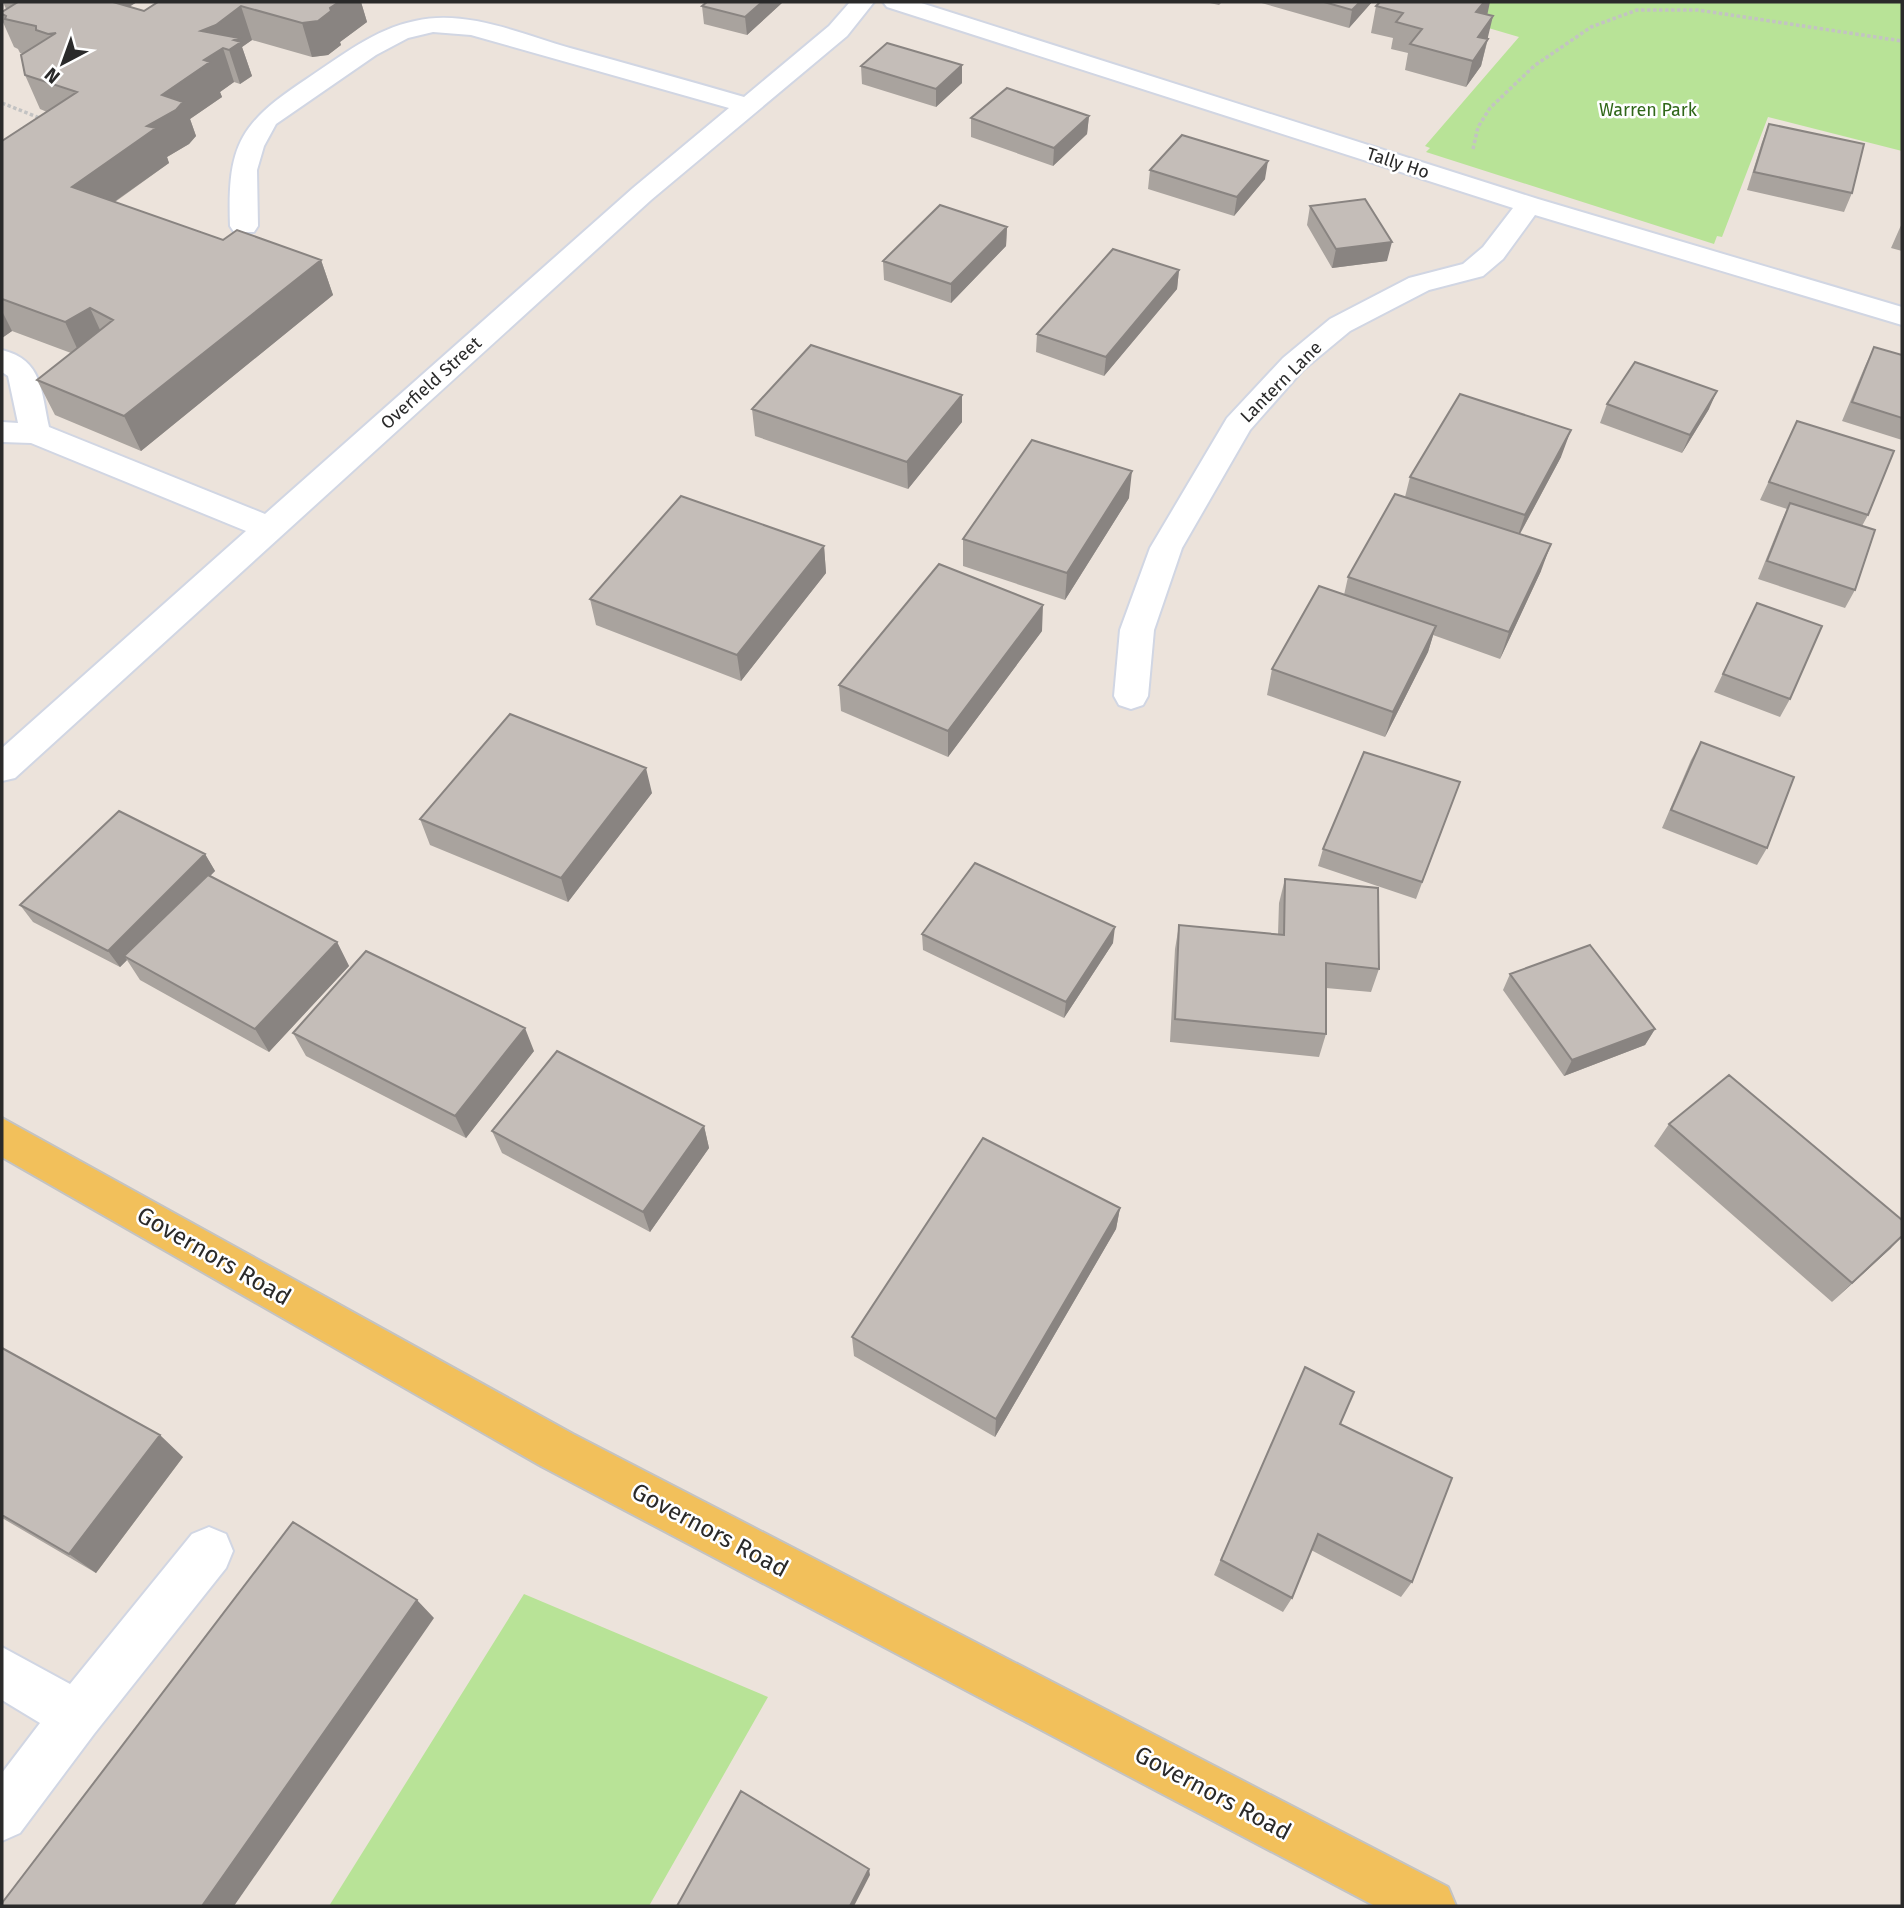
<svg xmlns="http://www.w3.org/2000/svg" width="1904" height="1908" font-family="'Fira Sans',sans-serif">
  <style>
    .green { fill: #b8e397 }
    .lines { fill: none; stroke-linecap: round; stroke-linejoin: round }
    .minor-casing { stroke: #d1d6e3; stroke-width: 4 }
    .major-casing { stroke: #c3c3c3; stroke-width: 4 }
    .path { stroke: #c3c3c3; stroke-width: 3.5; stroke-dasharray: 3.5 2.5; stroke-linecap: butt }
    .minor { fill: #fff; fill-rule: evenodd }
    .major { fill: #f2c05b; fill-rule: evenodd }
    .wall { fill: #a9a39e }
    .shaded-wall { fill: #898481 }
    .building { fill: #c4bdb8; stroke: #898481; stroke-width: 2 }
    .labels { text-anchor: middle; stroke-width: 5; stroke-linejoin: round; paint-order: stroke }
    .far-park-label { font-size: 18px; fill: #306719; stroke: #fff }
    .far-street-label { font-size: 18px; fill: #2a2a2a; stroke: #fff }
    .near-street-label { font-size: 24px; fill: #2a2a2a; stroke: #fff }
  </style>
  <rect width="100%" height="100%" fill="#ece3db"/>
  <path class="green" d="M 1400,2 L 1902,2 L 1902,151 L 1768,117 L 1722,237 L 1717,236 L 1714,244 L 1426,152 L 1430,148 L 1425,146 L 1519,37 Z
    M 524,1594 L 768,1697 L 649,1906 L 329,1906 Z"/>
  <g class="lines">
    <defs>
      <path id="minor" d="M 850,2 L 874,2 L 847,36 L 651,200 L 15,778 L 2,781 L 2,748 L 246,531 L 31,443 L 2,442 L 2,422 L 18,423 L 8,376 L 2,372 L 2,350 C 43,360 41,392 49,427 L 265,514 L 633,188 L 729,108 L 471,35 L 433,32 L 408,38 L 376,55 L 276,124 L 264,146 L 257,170 L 258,226 L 254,232 L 234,232 L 230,226 C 227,144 240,123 308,78 C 341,56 375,29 415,21 C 466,9 521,34 570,48 C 628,64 686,80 744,97 L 829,26 Z
        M 883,2 L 918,2 L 1538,199 L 1902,307 L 1902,325 L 1535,215 L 1503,259 L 1483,276 L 1429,290 L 1350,331 L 1303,370 L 1250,430 L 1182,548 L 1154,630 L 1148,696 L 1143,705 L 1131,709 L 1119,705 L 1114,696 L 1120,630 L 1150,548 L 1227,418 L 1283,358 L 1330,319 L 1409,278 L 1463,264 L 1483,247 L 1513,208 L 887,7 Z
        M 209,1527 L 226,1534 L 233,1551 L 226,1568 L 94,1734 L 20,1833 L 2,1841 L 2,1773 L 40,1723 L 2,1700 L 2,1647 L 70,1684 L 192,1534 Z"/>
      <path id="major" d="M 2,1118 L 573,1434 L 1448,1887 L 1456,1906 L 1375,1906 L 541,1466 L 2,1157 Z"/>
    </defs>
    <use href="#minor" class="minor-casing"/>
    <use href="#major" class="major-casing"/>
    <path class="path" d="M 2,103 L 42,119
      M 1473,149 L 1478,127 L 1490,108 L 1534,66 L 1591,27 L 1637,10 L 1698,10 L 1902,41"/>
    <use href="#minor" class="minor"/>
    <use href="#major" class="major"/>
  </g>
  <path class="wall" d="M 3,2 L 137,2 L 129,7 L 144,11 L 158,2 L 361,2 L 367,22 L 340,42 L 341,45 L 328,55 L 312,57 L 252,40 L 242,47 L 252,76 L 240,84 L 234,82 L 220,92 L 222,97 L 190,119 L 196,136 L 189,144 L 167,157 L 169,163 L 115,202 L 223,240 L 321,260 L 333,295 L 141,451 L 55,415 L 37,380 L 71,353 L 12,331 L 2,338 L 2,141 L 47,112 L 40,109 L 25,75 L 23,54 L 20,53 L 18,49 L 14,47 L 2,20 L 2,12 L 6,9 Z
    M 783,2 L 747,35 L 704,24 L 702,6 Z
    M 1205,2 L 1222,2 L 1219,5 Z
    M 1258,2 L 1372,2 L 1349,28 Z
    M 1376,6 L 1487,14 L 1488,39 L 1481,66 L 1466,87 L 1405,70 L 1408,53 L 1391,49 L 1393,38 L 1371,33 Z
    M 962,65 L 962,83 L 936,107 L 862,84 L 861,66 Z
    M 1089,116 L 1087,134 L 1053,166 L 971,137 L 971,118 Z
    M 1769,124 L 1852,193 L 1844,212 L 1747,190 L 1762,142 Z
    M 1150,170 L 1265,179 L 1234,216 L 1148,189 Z
    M 1310,206 L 1387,261 L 1332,268 L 1307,225 Z
    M 1902,223 L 1902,251 L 1891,248 Z
    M 1007,227 L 1006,246 L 951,303 L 884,280 L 883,261 Z
    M 1179,270 L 1177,289 L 1104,376 L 1036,352 L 1037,334 Z
    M 1874,347 L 1902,355 L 1902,440 L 1842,421 L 1865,366 Z
    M 962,395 L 962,422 L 908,489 L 755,436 L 752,409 Z
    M 1607,404 L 1709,409 L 1682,453 L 1600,423 Z
    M 1797,421 L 1868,515 L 1862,526 L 1855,590 L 1845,608 L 1758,579 L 1781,522 L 1787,509 L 1760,500 Z
    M 1561,457 L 1520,534 L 1541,571 L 1500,659 L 1433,635 L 1428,652 L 1385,737 L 1267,695 L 1272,669 L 1344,595 L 1348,577 L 1405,497 L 1410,477 Z
    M 1129,498 L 1065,600 L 963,566 L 963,539 Z
    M 824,546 L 826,573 L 741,681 L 596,625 L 590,599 Z
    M 1757,603 L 1790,699 L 1780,717 L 1714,692 Z
    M 1042,631 L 948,757 L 841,711 L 839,685 Z
    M 1701,742 L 1767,848 L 1757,865 L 1662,828 L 1691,760 Z
    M 1460,782 L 1416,899 L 1318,866 L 1323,849 Z
    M 652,793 L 568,902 L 430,845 L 420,819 Z
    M 205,854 L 215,871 L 210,876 L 337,942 L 349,966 L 269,1052 L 140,980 L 127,960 L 120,967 L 33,922 L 20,905 Z
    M 1285,879 L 1379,969 L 1371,992 L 1326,988 L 1326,1034 L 1319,1057 L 1170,1042 L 1175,949 L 1179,925 L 1278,934 L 1279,903 Z
    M 922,934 L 1113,943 L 1064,1018 L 923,950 Z
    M 1510,974 L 1655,1029 L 1645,1045 L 1564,1076 L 1503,990 Z
    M 293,1033 L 534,1051 L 466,1138 L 306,1056 Z
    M 1669,1124 L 1891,1248 L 1832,1302 L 1654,1146 Z
    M 704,1126 L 709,1148 L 650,1232 L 502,1153 L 492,1131 Z
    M 1120,1208 L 1116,1229 L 995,1437 L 854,1356 L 852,1337 Z
    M 2,1348 L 183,1457 L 96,1573 L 2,1518 Z
    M 1305,1367 L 1340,1424 L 1412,1582 L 1401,1597 L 1311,1550 L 1292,1598 L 1283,1612 L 1214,1575 Z"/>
  <path class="shaded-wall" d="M 88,2 L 137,2 L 97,26 Z
    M 339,2 L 361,2 L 367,22 L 340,42 L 341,45 L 328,55 L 312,57 L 302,23 Z
    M 762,2 L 783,2 L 747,35 L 745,17 Z
    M 1360,2 L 1372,2 L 1349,28 L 1352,10 Z
    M 1484,2 L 1490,2 L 1487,16 L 1476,12 Z
    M 241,6 L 252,40 L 242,47 L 252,76 L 240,84 L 229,50 L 223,48 L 234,82 L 220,92 L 222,97 L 190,119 L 196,136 L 189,144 L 167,157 L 169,163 L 87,221 L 72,187 L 147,126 L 162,95 L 201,31 Z
    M 1493,16 L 1481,66 L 1466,87 L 1478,37 Z
    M 962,65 L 962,83 L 936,107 L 936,89 Z
    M 1089,116 L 1087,134 L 1053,166 L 1054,148 Z
    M 1268,161 L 1265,179 L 1234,216 L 1237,197 Z
    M 1007,227 L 1006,246 L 951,303 L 951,284 Z
    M 1392,242 L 1387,261 L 1332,268 L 1336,249 Z
    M 321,260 L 333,295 L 141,451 L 124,416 Z
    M 1179,270 L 1177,289 L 1104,376 L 1106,357 Z
    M 90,308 L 106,343 L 81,357 L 65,322 Z
    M 2,311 L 12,331 L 2,338 Z
    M 1717,391 L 1709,409 L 1682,453 L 1690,435 Z
    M 962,395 L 962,422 L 908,489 L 907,462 Z
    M 1571,430 L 1561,457 L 1516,541 L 1525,515 Z
    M 1132,471 L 1129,498 L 1065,600 L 1067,573 Z
    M 1551,544 L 1541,571 L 1500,659 L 1509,632 Z
    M 824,546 L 826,573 L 741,681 L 737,655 Z
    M 1043,605 L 1042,631 L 948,757 L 948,731 Z
    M 1436,626 L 1428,652 L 1385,737 L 1393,712 Z
    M 646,768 L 652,793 L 568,902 L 561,878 Z
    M 205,854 L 215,871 L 128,958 L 124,956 L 127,960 L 120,967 L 108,951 Z
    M 1115,927 L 1113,943 L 1064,1018 L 1066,1002 Z
    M 337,942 L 349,966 L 269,1052 L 255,1029 Z
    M 525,1028 L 534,1051 L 466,1138 L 455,1116 Z
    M 1655,1029 L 1645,1045 L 1564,1076 L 1572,1060 Z
    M 704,1126 L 709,1148 L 650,1232 L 643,1212 Z
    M 1120,1208 L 1116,1229 L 995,1437 L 996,1419 Z
    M 1902,1236 L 1891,1248 L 1832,1302 L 1852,1283 Z
    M 160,1435 L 183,1457 L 96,1573 L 69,1554 Z
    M 417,1600 L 434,1618 L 234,1906 L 202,1906 Z
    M 869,1869 L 870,1875 L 854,1906 L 850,1906 Z"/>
  <path class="building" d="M 18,2 L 113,2 L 144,11 L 158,2 L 339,2 L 330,8 L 331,11 L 318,21 L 302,23 L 241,6 L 216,25 L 201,31 L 239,38 L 234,40 L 241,42 L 229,50 L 223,48 L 204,60 L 210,62 L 162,95 L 183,102 L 176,110 L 147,126 L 156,128 L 72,187 L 223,240 L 237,230 L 321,260 L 124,416 L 37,380 L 113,320 L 90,308 L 65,322 L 2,299 L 2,141 L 77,92 L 25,75 L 21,55 L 56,33 L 48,34 L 36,30 L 36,26 L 5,19 L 6,16 L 2,14 L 2,12 Z
    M 707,2 L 762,2 L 745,17 L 702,6 Z
    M 1324,2 L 1360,2 L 1352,10 Z
    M 1380,2 L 1484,2 L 1476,12 L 1493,16 L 1478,37 L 1488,39 L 1473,61 L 1410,44 L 1422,29 L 1396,22 L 1403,13 L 1376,6 Z
    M 887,43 L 962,65 L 936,89 L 861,66 Z
    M 1007,88 L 1089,116 L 1054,148 L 971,118 Z
    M 1769,124 L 1864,144 L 1852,193 L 1754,172 Z
    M 1182,135 L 1268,161 L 1237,197 L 1150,170 Z
    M 1365,199 L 1392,242 L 1336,249 L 1310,206 Z
    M 940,205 L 1007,227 L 951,284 L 883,261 Z
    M 1113,249 L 1179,270 L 1106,357 L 1037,334 Z
    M 811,345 L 962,395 L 907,462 L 752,409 Z
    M 1874,347 L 1902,355 L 1902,418 L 1852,402 Z
    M 1635,362 L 1717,391 L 1690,435 L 1607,404 Z
    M 1460,394 L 1571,430 L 1525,515 L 1410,477 Z
    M 1797,421 L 1894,451 L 1868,515 L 1769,482 Z
    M 1032,440 L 1132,471 L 1067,573 L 963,539 Z
    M 1395,494 L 1551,544 L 1509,632 L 1348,577 Z
    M 681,496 L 824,546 L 737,655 L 590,599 Z
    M 1790,503 L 1875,530 L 1855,590 L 1767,561 Z
    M 939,564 L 1043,605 L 948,731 L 839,685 Z
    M 1319,586 L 1436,626 L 1393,712 L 1272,669 Z
    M 1757,603 L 1822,626 L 1790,699 L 1723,674 Z
    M 510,714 L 646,768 L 561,878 L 420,819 Z
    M 1701,742 L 1794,777 L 1767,848 L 1671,810 Z
    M 1364,752 L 1460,782 L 1422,882 L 1323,849 Z
    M 119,811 L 205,854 L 108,951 L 20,905 Z
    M 975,863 L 1115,927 L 1066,1002 L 922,934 Z
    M 208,875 L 337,942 L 255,1029 L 124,956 Z
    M 1285,879 L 1378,888 L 1379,969 L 1326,963 L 1326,1034 L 1175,1019 L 1179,925 L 1284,935 Z
    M 1590,945 L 1655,1029 L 1572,1060 L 1510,974 Z
    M 366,951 L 525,1028 L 455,1116 L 293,1033 Z
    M 557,1051 L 704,1126 L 643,1212 L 492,1131 Z
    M 1729,1075 L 1902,1220 L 1902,1236 L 1852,1283 L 1669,1124 Z
    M 983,1138 L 1120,1208 L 996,1419 L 852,1337 Z
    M 2,1348 L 160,1435 L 69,1554 L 2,1515 Z
    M 1305,1367 L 1354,1392 L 1340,1424 L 1452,1478 L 1412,1582 L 1318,1534 L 1292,1598 L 1221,1560 Z
    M 293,1522 L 417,1600 L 202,1906 L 2,1906 L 2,1903 Z
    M 741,1791 L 869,1869 L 850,1906 L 677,1906 Z"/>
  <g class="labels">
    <g class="far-park-label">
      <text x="1648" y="116">Warren Park</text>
    </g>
    <g class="far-street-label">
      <text transform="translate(1398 163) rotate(18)" y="6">Tally Ho</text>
      <text transform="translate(1281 382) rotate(-45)" y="6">Lantern Lane</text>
      <text transform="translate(431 383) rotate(-42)" y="6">Overfield Street</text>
    </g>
    <g class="near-street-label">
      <text transform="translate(214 1256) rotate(30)" y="8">Governors Road</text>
      <text transform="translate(710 1530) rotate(28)" y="8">Governors Road</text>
      <text transform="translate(1213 1793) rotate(28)" y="8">Governors Road</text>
    </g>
  </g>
  <rect width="1904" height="1908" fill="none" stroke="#2a2a2a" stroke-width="7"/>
  <g transform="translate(63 63) rotate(221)" stroke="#ffffff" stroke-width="5" paint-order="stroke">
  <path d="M0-5L12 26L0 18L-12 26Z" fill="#2a2a2a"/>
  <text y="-10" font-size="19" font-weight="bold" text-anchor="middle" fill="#2a2a2a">N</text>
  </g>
</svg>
